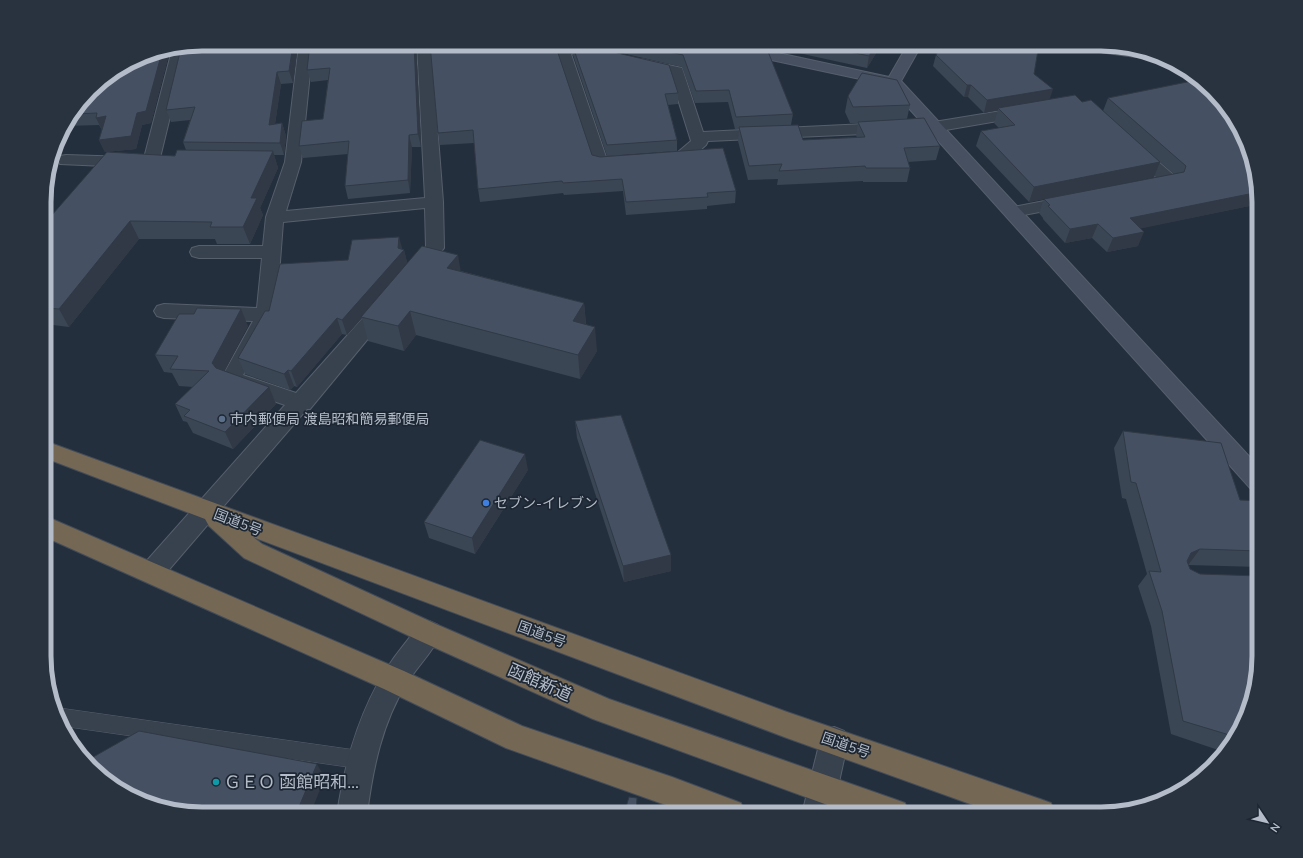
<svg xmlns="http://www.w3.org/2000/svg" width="1303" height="858" font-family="'Nunito Sans','Noto Sans JP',sans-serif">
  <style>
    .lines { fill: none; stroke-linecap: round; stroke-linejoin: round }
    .lane-casing { stroke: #565f6c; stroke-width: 1 }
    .street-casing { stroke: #565f6c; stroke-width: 2 }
    .secondary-casing { stroke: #565f6c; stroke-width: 2 }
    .highway-casing { stroke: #434c59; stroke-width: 2 }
    .lane { fill: #38414e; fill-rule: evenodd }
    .street { fill: #38414e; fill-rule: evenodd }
    .secondary { fill: #465061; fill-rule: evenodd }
    .highway { fill: #746855; fill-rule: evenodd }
    .wall { fill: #3b4654 }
    .shaded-wall { fill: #303945 }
    .building { fill: #455162; stroke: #303945 }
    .service-dot { fill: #5c6f8a; stroke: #1d2633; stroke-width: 1.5 }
    .shop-dot { fill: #3f7fe0; stroke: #1d2633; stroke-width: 1.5 }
    .culture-dot { fill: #0f9aa8; stroke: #1d2633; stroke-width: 1.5 }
    .labels { text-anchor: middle; stroke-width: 3.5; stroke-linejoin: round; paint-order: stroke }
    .poi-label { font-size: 14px; fill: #b4bcc9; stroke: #1d2633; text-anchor: start }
    .street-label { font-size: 14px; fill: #b4bcc9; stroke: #1d2633 }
    .near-street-label { font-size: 17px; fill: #b4bcc9; stroke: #1d2633 }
    .near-poi-label { font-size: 17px; fill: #b4bcc9; stroke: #1d2633; text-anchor: start }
    .rim { fill: none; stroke: #b4bcc9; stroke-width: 5 }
  </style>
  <rect width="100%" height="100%" fill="#242f3e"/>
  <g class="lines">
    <defs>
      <path id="lane" d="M 59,708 L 362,751 L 369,753 L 372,760 L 369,767 L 362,769 L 62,726 L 56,709 Z"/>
      <path id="street" d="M 299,44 L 313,44 L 301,162 L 286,211 L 425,198 L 417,44 L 431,44 L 443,202 L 444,248 L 422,275 L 415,277 L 408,275 L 406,271 L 426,247 L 425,208 L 283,222 L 276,315 L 243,375 L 296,393 L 378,301 L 385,300 L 392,301 L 395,306 L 310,409 L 307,409 L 161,579 L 152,582 L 143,579 L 140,572 L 143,565 L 285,405 L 224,384 L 221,379 L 253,321 L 164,318 L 157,316 L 154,311 L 157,306 L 164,304 L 257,308 L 262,258 L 199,258 L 192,256 L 190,252 L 192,248 L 199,246 L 263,246 L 266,217 L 285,162 Z
        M 576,44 L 606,51 L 608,54 L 606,57 C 594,60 582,50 571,54 L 606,157 L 623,156 L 629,157 L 631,161 L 629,165 L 600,168 L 594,167 L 592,163 L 556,52 L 558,49 Z
        M 767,44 L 782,44 L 770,58 L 760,58 L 758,55 Z
        M 1062,44 C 1096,44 1133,43 1164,59 L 1159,60 L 1069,48 L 1064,47 Z
        M 187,47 L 159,162 L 157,166 L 151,167 L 145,166 L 143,162 L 172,50 Z
        M 641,59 L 682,68 L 703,132 L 887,123 L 893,125 L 895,128 L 893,131 L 887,133 L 708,141 L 706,145 L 688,161 L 662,163 L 656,162 L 654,158 L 656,154 L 678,152 L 691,141 L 670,74 L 636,66 L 634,63 L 636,60 Z
        M 1026,107 L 1032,109 L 1034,112 L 1032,115 L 934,132 L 928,130 L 926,127 L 928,124 L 934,122 Z
        M 1135,145 L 1141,147 L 1176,177 L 1179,181 L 1176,185 L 1149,190 L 1143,189 L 1140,185 L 1143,181 L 1157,178 L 1127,150 L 1129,147 Z
        M 66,155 L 128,157 L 134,158 L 136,162 L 134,166 L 128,167 L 60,164 L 58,160 L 60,156 Z
        M 1070,196 L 1076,197 L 1079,201 L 1076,205 L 1013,217 L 1007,216 L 1004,212 L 1007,208 L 1013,207 Z
        M 429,621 L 438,625 L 442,633 C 433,651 418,666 407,683 C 382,723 373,768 367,814 L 337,814 C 346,754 364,694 403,646 C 411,636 417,626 429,621 Z
        M 834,727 L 844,731 L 848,741 L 832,814 L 802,814 L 820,741 L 824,731 Z"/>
      <path id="secondary" d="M 709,44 L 736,44 L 889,77 L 908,44 L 922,44 L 901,81 L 1259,467 L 1259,492 L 1251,489 L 888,85 L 716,48 L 711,47 Z"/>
      <path id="highway" d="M 45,441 L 787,712 L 1040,799 L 1051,803 L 1055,814 L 998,814 L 787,738 L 253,537 L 262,544 L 438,625 L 609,699 L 894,799 L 905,803 L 909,814 L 852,814 L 593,719 L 420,641 L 244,558 L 209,526 L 205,519 L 45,458 Z
        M 45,516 L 404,671 L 522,726 L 672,777 L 741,803 L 745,814 L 691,814 L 506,748 L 384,689 L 45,537 Z"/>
    </defs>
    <use href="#lane" class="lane-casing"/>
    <use href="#street" class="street-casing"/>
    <use href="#secondary" class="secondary-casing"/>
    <use href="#highway" class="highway-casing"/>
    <use href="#lane" class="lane"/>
    <use href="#street" class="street"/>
    <use href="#secondary" class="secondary"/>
    <use href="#highway" class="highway"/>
  </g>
  <path class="wall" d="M 298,44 L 293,83 L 281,84 L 275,124 L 282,123 L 286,136 L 284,155 L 274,155 L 278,168 L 260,208 L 263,215 L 250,244 L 217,244 L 215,239 L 139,239 L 69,327 L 45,324 L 45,215 L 52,215 L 186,150 L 183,142 L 190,120 L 171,122 L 166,110 Z
    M 310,44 L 416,44 L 421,147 L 412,147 L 410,193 L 348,199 L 345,186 L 348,154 L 303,158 L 299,146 L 323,119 L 328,80 L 311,82 L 307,70 Z
    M 572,44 L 678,93 L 678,104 L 668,105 L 677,140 L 677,151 L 607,156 L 573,55 Z
    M 583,44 L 763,44 L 762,44 L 761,47 L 793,114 L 791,125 L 803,140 L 857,137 L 856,136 L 858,123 L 850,123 L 845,112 L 848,96 L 910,105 L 907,119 L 940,146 L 936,160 L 908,162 L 910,168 L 907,182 L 863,182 L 863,181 L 777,185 L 778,179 L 748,180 L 738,141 L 739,129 L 735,129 L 728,102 L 695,103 L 682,67 Z
    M 780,44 L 879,44 L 878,50 L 867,68 L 780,49 Z
    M 557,48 L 556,49 L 592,155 L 736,191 L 735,203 L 707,206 L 707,209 L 626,215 L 623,191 L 564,195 L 563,193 L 480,202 L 478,189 L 474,143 L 440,145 L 438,133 Z
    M 170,50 L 151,123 L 142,125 L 136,149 L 105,152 L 99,140 L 102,130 L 99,125 L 65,126 L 98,83 L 142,56 Z
    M 936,55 L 1034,74 L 1049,100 L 1082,102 L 1103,111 L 1108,98 L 1259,192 L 1259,204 L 1141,228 L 1138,246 L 1107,252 L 1092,238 L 1065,243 L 1043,219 L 1043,218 L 1039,213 L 1044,199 L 1174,174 L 1160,162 L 1154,177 L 1029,202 L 976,146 L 981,131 L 999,128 L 994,123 L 998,110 L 984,113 L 968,97 L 964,97 L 933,66 Z
    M 402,249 L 404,250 L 407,263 L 461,271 L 584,303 L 586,324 L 597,351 L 580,379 L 416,335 L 404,351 L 368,341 L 362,318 L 347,335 L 342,334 L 297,387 L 294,386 L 290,390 L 245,374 L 238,358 L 269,311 L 348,260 Z
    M 248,326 L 224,371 L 269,387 L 276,404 L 233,449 L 193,433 L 187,422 L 183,421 L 175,404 L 193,387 L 179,386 L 172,373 L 164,372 L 155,355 Z
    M 575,421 L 671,571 L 624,582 L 577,438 Z
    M 1123,431 L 1240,500 L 1259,501 L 1259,567 L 1188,565 L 1251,706 L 1232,744 L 1224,752 L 1171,734 L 1151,626 L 1138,586 L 1147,574 L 1126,499 L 1122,498 L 1114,448 Z
    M 528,470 L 475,554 L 429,538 L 424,522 Z"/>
  <path class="shaded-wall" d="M 293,44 L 298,44 L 293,83 L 289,71 Z
    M 414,44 L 416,44 L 421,147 L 418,134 Z
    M 554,44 L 571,44 L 557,48 L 555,52 Z
    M 877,44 L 879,44 L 878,50 L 867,68 L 869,56 Z
    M 170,50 L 151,123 L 142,125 L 136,149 L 105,152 L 99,140 L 137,113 L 162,52 Z
    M 277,72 L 281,84 L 273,137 L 269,125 Z
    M 967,85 L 971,85 L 968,97 L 964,97 Z
    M 1053,89 L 1049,101 L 998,108 L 998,110 L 984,113 L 987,100 Z
    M 106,116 L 112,129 L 102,130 L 96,118 Z
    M 282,123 L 286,136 L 284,155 L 280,143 Z
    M 409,135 L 412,147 L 410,193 L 408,180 Z
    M 273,151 L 278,168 L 260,208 L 263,215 L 250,244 L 243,227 L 251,198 Z
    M 1160,162 L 1154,177 L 1029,202 L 1034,187 Z
    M 1259,192 L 1259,204 L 1124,232 L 1130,218 Z
    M 130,221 L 139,239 L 69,327 L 59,309 Z
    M 1098,224 L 1092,238 L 1065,243 L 1070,229 Z
    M 1144,232 L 1138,246 L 1107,252 L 1113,238 Z
    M 399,237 L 403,251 L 404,250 L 408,265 L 361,317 L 362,318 L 347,335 L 342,320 L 398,248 Z
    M 458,255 L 462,279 L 447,268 Z
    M 584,303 L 586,327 L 573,321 Z
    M 241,309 L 248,326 L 220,380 L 212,363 Z
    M 410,311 L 416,335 L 404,351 L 398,326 Z
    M 337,318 L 342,334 L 297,387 L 291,371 Z
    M 595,327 L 597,351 L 580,379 L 578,355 Z
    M 288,370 L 294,386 L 290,390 L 284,374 Z
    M 269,387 L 276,404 L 233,449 L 225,432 Z
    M 525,454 L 528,470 L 475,554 L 472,538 Z
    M 1200,549 L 1189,564 L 1179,569 L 1191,553 Z
    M 671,555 L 671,571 L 624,582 L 623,566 Z
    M 317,764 L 325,778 L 310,814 L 296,814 Z"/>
  <path class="building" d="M 202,44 L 293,44 L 289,71 L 277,72 L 269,125 L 282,123 L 280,143 L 183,142 L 195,107 L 166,110 L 181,48 Z
    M 310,44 L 414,44 L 418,134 L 409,135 L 408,180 L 345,186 L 349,141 L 299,146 L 302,121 L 323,119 L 330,68 L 307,70 Z
    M 430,44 L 555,44 L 592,155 L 600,157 L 723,148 L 736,191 L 707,193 L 708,197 L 626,202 L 622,179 L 563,183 L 562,181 L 478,189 L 473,130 L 438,133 Z
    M 572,44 L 579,44 L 669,65 L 678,93 L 665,94 L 677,140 L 607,145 Z
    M 634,44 L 746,44 L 767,49 L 793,114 L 736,117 L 729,90 L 696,91 L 683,55 Z
    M 814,44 L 877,44 L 869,56 Z
    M 942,44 L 1039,44 L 1034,74 L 1053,89 L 987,100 L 971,85 L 967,85 L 936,55 Z
    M 162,52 L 146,111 L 137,113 L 131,136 L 99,140 L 106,116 L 96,118 L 97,113 L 75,114 L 98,83 L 142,56 Z
    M 862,73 L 897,80 L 910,105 L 853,107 L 848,96 Z
    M 1192,81 L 1207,92 L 1208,92 L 1238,123 L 1259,192 L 1130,218 L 1144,232 L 1113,238 L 1098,224 L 1070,229 L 1048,206 L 1050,205 L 1044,199 L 1184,172 L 1186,166 L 1108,98 Z
    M 1075,95 L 1082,102 L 1091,100 L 1160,162 L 1034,187 L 981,131 L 1015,125 L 998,108 Z
    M 924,118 L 940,146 L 904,148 L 910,168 L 866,168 L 865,166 L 779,171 L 782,164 L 749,166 L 739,127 L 798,125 L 803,140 L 865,137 L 858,122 Z
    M 177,150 L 273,151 L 251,198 L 257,198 L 243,227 L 210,227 L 212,222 L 130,221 L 59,309 L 45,308 L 45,215 L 52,215 L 107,152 L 175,156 Z
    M 399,237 L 398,248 L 404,250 L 342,320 L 337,318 L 291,371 L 288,370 L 284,374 L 238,358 L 265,311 L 269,311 L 280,264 L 348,260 L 352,240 Z
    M 422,246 L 458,255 L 447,268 L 584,303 L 573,321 L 595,327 L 578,355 L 410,311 L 398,326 L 361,317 Z
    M 197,308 L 241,309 L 212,363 L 216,368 L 269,387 L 225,432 L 184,416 L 190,410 L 175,404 L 209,371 L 170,369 L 178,356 L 155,355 L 179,314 L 194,314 Z
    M 621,415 L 671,555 L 623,566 L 575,421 Z
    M 1123,431 L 1221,443 L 1240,500 L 1259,501 L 1259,551 L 1200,549 L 1191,553 L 1187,561 L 1190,569 L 1200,574 L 1259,576 L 1259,666 L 1251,706 L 1236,737 L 1183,721 L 1162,611 L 1149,571 L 1161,572 L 1136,483 L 1131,482 Z
    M 480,440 L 525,454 L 472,538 L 424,522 Z
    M 139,731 L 317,764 L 296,814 L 202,814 L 152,806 L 114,787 L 88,760 Z
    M 629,797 L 637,798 L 636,814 L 624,814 Z"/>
  <circle class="service-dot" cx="222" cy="419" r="4"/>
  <circle class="shop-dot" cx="486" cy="503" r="4"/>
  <circle class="culture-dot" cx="216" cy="782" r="4"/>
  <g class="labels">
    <g class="poi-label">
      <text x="230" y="424">市内郵便局 渡島昭和簡易郵便局</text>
      <text x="494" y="508">セブン-イレブン</text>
    </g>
    <g class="street-label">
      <text transform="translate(238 522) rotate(21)" y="5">国道5号</text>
      <text transform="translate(542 634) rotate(20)" y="5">国道5号</text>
      <text transform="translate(846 745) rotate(19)" y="5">国道5号</text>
    </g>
    <g class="near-street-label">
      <text transform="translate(540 682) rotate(24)" y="6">函館新道</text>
    </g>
    <g class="near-poi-label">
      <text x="224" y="788">ＧＥＯ 函館昭和…</text>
    </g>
  </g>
  <path d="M0 0H1303V858H0ZM202 51H1101A151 151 0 0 1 1252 202V656A151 151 0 0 1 1101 807H202A151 151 0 0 1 51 656V202A151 151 0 0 1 202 51Z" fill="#29323f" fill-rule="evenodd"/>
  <path class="rim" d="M202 51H1101A151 151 0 0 1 1252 202V656A151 151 0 0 1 1101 807H202A151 151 0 0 1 51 656V202A151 151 0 0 1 202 51Z"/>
  <g transform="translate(1267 822) rotate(125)" stroke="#1d2633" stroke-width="3" paint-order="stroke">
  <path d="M0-3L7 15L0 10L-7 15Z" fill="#b4bcc9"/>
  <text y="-6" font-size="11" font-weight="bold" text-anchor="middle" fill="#b4bcc9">N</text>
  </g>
</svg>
